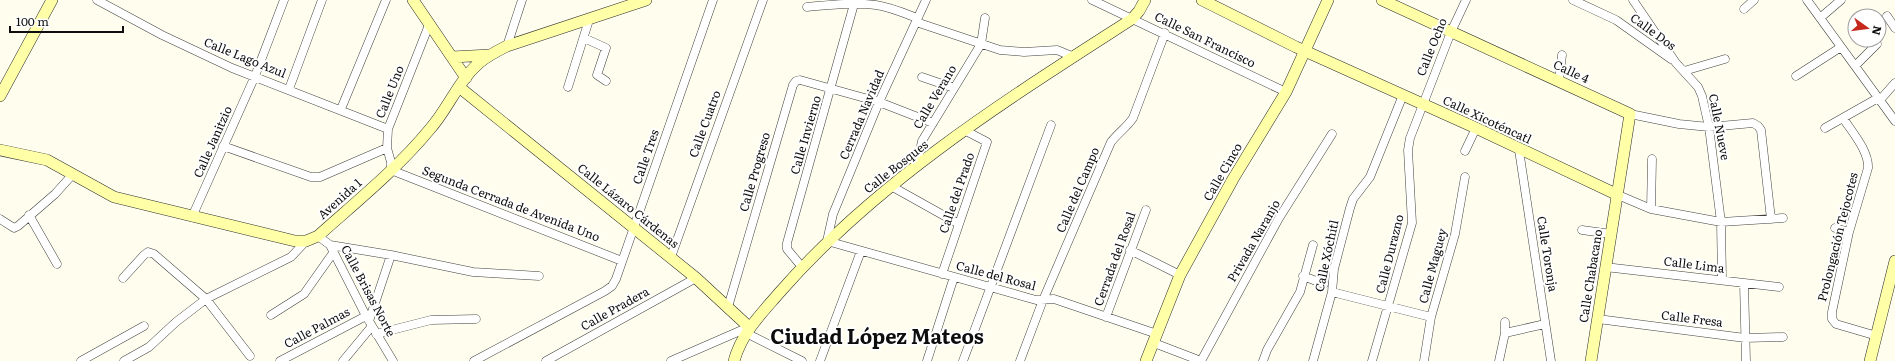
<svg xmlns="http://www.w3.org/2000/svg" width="1895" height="361" font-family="Literata,serif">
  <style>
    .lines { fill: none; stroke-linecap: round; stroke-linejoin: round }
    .street-casing { stroke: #404040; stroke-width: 9 }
    .secondary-casing { stroke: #2f2f2f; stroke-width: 12 }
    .street { stroke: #fff; stroke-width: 8 }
    .secondary { stroke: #ffffa8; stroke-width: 11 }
    .labels { text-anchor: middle; stroke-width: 4; stroke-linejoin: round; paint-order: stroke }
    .street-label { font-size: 12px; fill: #0d0d0d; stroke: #fff }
    .town-label { font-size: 20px; font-weight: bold; fill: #0d0d0d; stroke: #fff }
  </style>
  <rect width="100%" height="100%" fill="#fffded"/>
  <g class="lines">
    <defs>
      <path id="street" d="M 97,0 L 162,35 L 232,68 L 388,129
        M 926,0 L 879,102 L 833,214 L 827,241 L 1036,300 L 1054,299 L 1157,334
        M 1092,0 L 1286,92
        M 1573,0 L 1616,20 L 1671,59
        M 1633,0 L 1676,63 L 1698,87 L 1702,96 L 1709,127 L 1721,222 L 1722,280
        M 1807,0 L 1895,121
        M 807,7 C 830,5 853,2 876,5 C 890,7 904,13 917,18
        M 1744,9 L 1754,0
        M 1887,16 L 1895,28
        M 1820,18 L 1841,0
        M 916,22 L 1000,50 L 1024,52 L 1057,50 L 1074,57
        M 429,25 L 388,129 L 387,148 L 391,162 L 391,170 L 622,261
        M 584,38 L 606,48 L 597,75 L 606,81
        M 507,46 L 522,0
        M 1855,66 L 1877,44
        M 1684,71 L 1725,59
        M 1796,76 L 1841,47
        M 922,77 L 954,88
        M 1559,80 L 1562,55
        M 568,87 L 589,20
        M 289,89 L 322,0
        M 1880,100 L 1895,83
        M 341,109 L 386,0
        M 1630,114 L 1679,124 L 1709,127 L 1753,123 L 1758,126 L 1761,130 L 1771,219
        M 1843,118 C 1852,132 1869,151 1868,168 L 1849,232 L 1832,312 L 1832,319 L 1836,324 L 1877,336
        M 1825,128 L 1878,98
        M 223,146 L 311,177 L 320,177 L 387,148
        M 1519,150 L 1551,361
        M 1465,151 L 1476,128
        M 917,165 L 922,141 L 981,44 L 985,18
        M 891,186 L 959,224
        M 1618,195 L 1651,209 L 1721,222 L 1783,218
        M 1651,209 L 1652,159
        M 29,215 L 57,264
        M 192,217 L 255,76 L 284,0
        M 0,219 L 14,228 L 18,226 L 55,194 L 73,174
        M 1835,228 L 1849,232
        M 1582,230 L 1611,234
        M 318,236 L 330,245 L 366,316 L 393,361
        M 330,245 L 391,255 L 473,272 L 539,276
        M 1130,250 L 1180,275
        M 671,257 L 763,0
        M 802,267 L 787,249 L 787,243 L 854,4
        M 1605,267 L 1779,287
        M 942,274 L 987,142 L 966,131
        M 1303,276 L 1324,284
        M 123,278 L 144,255 L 148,252 L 154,254 L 206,299 L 250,356
        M 1744,283 L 1746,361
        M 1332,292 L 1431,317
        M 728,307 L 793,85 L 796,81 L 800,80 L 879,102 L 933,123
        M 271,315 L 304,294 L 333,253
        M 1106,317 L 1146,210
        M 1598,319 L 1745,338 L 1783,337
        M 369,321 L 391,255
        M 746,333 L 802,361
        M 1505,333 L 1545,324
        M 376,334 L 431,320 L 476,319
        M 1154,343 L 1201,361
        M 81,361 L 144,326
        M 124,361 L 149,347 L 176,322 L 206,299 L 291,257 L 306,241
        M 280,361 L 366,316
        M 343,361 L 372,326
        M 474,361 L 605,291 L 612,286 L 616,279 L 713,0
        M 546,361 L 696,278
        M 671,361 L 749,327
        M 820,361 L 861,251
        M 927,361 L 954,277
        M 963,361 L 1051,125
        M 1020,361 L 1043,300 L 1111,142 C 1118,133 1127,127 1133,118 L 1165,33
        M 1201,361 L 1279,218 L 1332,134
        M 1263,361 L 1267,350 L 1300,292 L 1313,245
        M 1313,361 L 1332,292 L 1334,269 L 1350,208 L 1353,199 L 1370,177 L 1403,95
        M 1372,361 L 1412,223 L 1408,150 L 1410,138 L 1451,32 L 1466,0
        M 1424,361 L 1431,317 L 1455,234 L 1465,177
        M 1499,361 L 1505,333 L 1505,322"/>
      <path id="secondary" d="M 413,0 L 466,78
        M 1202,0 L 1296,47 L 1476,128 L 1618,195
        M 1382,0 L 1630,114 L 1591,361
        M 452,57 L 490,55
        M 459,87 L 696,278 L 749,327
        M 0,96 L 52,0
        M 0,150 L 47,160 L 114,197 L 295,241 L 306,241 L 318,236 C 356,202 397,169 430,129 C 448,109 458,81 479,63 C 487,56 497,51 507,46 L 646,0
        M 734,361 C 742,332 762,313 780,292 C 879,179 1008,99 1132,19 L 1139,11 L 1145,0
        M 1146,361 L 1180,275 L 1233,179 L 1286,92 L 1328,0
        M 1870,361 L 1895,261"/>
    </defs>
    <use href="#street" class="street-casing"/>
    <use href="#secondary" class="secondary-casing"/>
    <use href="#street" class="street"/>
    <use href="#secondary" class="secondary"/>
  </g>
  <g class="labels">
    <g class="street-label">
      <text transform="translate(1653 32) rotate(36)" y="4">Calle Dos</text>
      <text transform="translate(1205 40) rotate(26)" y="4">Calle San Francisco</text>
      <text transform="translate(1432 47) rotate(-68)" y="4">Calle Ocho</text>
      <text transform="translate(245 58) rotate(22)" y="4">Calle Lago Azul</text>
      <text transform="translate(1571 72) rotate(25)" y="4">Calle 4</text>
      <text transform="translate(390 92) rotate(-68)" y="4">Calle Uno</text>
      <text transform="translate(935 97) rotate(-59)" y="4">Calle Verano</text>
      <text transform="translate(862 115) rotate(-67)" y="4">Cerrada Navidad</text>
      <text transform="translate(1487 120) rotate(25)" y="4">Calle Xicoténcatl</text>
      <text transform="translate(705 124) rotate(-70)" y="4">Calle Cuatro</text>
      <text transform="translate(1719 127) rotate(79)" y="4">Calle Nueve</text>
      <text transform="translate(806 135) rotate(-74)" y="4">Calle Invierno</text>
      <text transform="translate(213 142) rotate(-66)" y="4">Calle Janitzio</text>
      <text transform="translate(646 157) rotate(-71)" y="4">Calle Tres</text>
      <text transform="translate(896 167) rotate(-38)" y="4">Calle Bosques</text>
      <text transform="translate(755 172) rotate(-74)" y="4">Calle Progreso</text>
      <text transform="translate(1223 172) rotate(-60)" y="4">Calle Cinco</text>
      <text transform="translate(1078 190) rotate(-67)" y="4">Calle del Campo</text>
      <text transform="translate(957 193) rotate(-71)" y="4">Calle del Prado</text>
      <text transform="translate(340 199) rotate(-42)" y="4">Avenida 1</text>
      <text transform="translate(511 204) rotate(21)" y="4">Segunda Cerrada de Avenida Uno</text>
      <text transform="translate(628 206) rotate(39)" y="4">Calle Lázaro Cárdenas</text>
      <text transform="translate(1838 237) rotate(-76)" y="4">Prolongación Tejocotes</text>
      <text transform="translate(1254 241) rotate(-60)" y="4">Privada Naranjo</text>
      <text transform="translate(1390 254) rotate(-76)" y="4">Calle Durazno</text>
      <text transform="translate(1547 254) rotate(81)" y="4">Calle Toronja</text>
      <text transform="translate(1327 256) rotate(-78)" y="4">Calle Xóchitl</text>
      <text transform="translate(1115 259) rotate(-70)" y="4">Cerrada del Rosal</text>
      <text transform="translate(1694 265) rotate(7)" y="4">Calle Lima</text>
      <text transform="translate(1433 266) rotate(-75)" y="4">Calle Maguey</text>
      <text transform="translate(996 276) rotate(15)" y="4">Calle del Rosal</text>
      <text transform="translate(1591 276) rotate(-81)" y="4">Calle Chabacano</text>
      <text transform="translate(368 291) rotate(62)" y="4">Calle Brisas Norte</text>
      <text transform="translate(615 309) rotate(-29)" y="4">Calle Pradera</text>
      <text transform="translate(1692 319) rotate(7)" y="4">Calle Fresa</text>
      <text transform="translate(317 328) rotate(-28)" y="4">Calle Palmas</text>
    </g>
    <g class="town-label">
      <text x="877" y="344">Ciudad López Mateos</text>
    </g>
  </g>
  <g transform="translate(1867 28) rotate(104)"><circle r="19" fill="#ffffff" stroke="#9e9e9e"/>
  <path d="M0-3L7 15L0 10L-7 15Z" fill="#c5281c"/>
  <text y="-6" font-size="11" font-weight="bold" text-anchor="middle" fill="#0d0d0d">N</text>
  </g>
  <path d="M10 26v6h113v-6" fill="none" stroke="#0d0d0d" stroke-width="2"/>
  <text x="16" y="26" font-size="12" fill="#0d0d0d" stroke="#ffffff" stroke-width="3" paint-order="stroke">100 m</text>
</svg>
